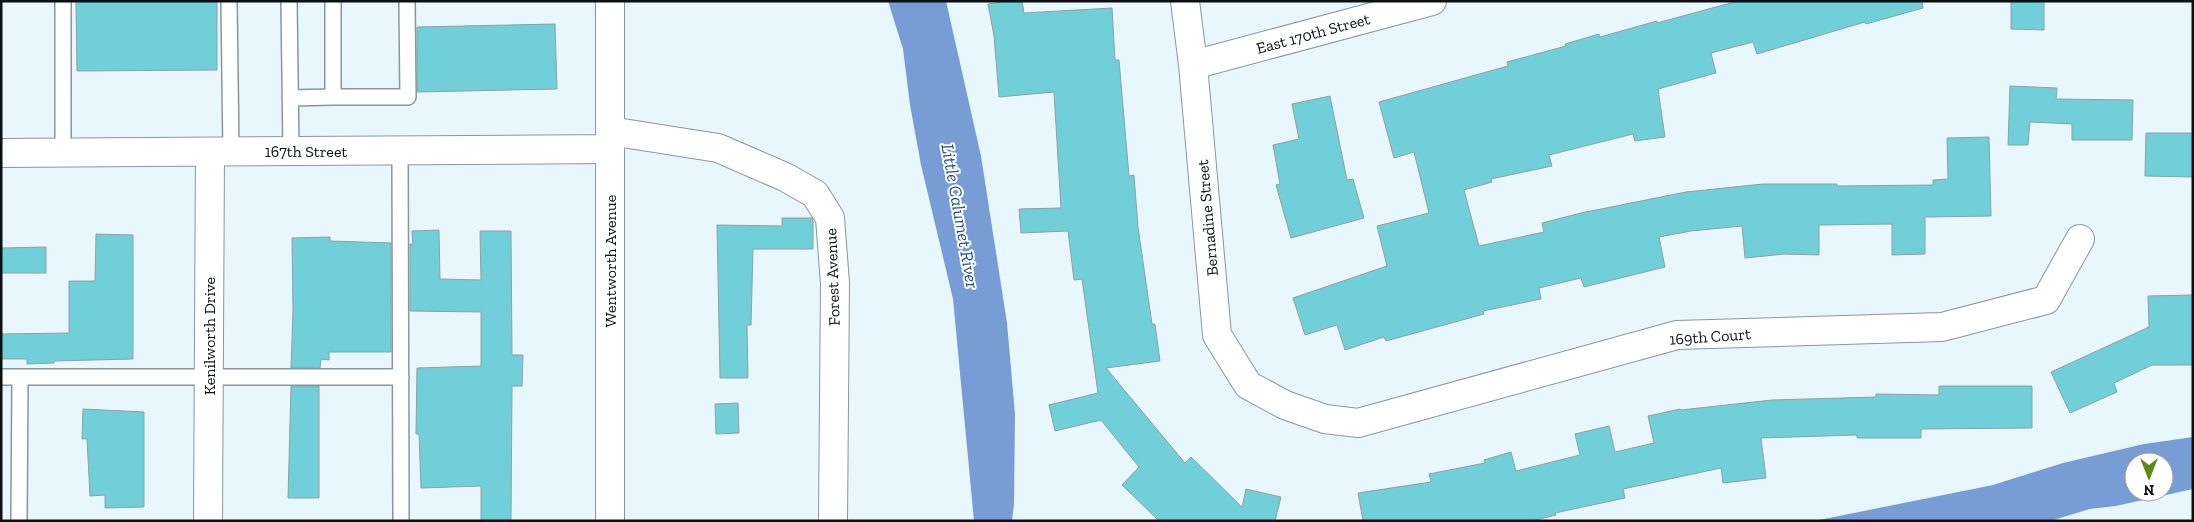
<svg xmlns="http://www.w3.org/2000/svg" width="2194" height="522" font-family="'Zilla Slab',serif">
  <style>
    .water { fill: #789dd4; fill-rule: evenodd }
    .building { fill: #70cfd8; stroke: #90a0a2 }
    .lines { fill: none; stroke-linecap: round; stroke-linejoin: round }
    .service-casing { stroke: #89979d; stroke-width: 18 }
    .minor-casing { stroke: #89979d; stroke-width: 30 }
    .tertiary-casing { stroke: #89979d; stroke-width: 30 }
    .service { stroke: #fff; stroke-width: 15 }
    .minor { stroke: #fff; stroke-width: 28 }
    .tertiary { stroke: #fff; stroke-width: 28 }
    .labels { text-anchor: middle; stroke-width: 4; stroke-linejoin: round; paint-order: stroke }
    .street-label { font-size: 16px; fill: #0b1012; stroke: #fff }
    .water-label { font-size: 18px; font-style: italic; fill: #1d4a8d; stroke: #fff }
  </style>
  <rect width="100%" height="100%" fill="#e7f7fd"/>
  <path class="water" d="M 888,1 L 946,1 L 981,156 L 1007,323 L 1015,414 L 1014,504 L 1012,521 L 974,521 L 953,299 L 921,165 L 910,105 L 903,49 Z
    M 2193,437 L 2193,489 L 2116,506 L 2090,509 L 2050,521 L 1814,521 L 1993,485 L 2063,463 L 2144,444 ZM 2134,462 L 2164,462 L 2164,492 L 2134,492 Z"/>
  <path class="building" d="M 76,1 L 217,1 L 217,70 L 77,71 Z
    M 1010,1 L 1022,1 L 1024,13 L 1112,8 L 1115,60 L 1119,60 L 1129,176 L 1134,175 L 1138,227 L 1152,324 L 1155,324 L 1160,361 L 1106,368 L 1185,463 L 1191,457 L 1242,507 L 1246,489 L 1281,497 L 1275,521 L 1159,521 L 1122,485 L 1139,467 L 1101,420 L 1055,431 L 1049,405 L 1098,393 L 1082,279 L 1074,280 L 1068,231 L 1021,233 L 1019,209 L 1061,208 L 1054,92 L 999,97 L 994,36 L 988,4 Z
    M 1738,1 L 1922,1 L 1923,8 L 1866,24 L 1865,22 L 1757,54 L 1753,42 L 1711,53 L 1716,73 L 1658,89 L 1665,137 L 1635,141 L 1633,134 L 1549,155 L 1552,166 L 1491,179 L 1492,182 L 1464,190 L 1479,246 L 1544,232 L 1542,223 L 1581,213 L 1686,192 L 1763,184 L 1837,184 L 1837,186 L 1933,185 L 1933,180 L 1948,179 L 1947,138 L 1989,137 L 1991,216 L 1925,217 L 1925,254 L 1892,255 L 1892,224 L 1819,225 L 1819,255 L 1785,254 L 1745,258 L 1742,226 L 1691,231 L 1659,237 L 1665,267 L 1584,287 L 1581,278 L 1539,288 L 1541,299 L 1483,311 L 1484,314 L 1386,341 L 1384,337 L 1345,350 L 1337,325 L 1305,335 L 1293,298 L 1387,266 L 1377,226 L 1429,213 L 1414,152 L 1394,158 L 1379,102 L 1508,66 L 1507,62 L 1566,46 L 1565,44 L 1599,34 L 1600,37 L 1657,21 L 1657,23 Z
    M 2011,1 L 2044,1 L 2044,30 L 2011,29 Z
    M 555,24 L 557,89 L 417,92 L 417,27 Z
    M 2010,86 L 2057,88 L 2056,99 L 2133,100 L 2132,140 L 2072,140 L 2072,124 L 2030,122 L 2028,145 L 2008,145 Z
    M 1330,96 L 1347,180 L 1353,179 L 1364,218 L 1291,238 L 1276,185 L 1280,184 L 1273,145 L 1299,139 L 1292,104 Z
    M 2146,133 L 2193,133 L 2193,177 L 2145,176 Z
    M 782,218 L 812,218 L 813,221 L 813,249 L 753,249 L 751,325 L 747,325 L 748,378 L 720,378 L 717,225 L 782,226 Z
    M 439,230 L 440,279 L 481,280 L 480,231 L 511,231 L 512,355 L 523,355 L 522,386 L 512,386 L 511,521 L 481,521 L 481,486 L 421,488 L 419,434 L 416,434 L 417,368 L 481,366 L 481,312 L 410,311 L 410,244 L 413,244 L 412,231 Z
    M 96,234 L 133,235 L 133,359 L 54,361 L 54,363 L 27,364 L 27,359 L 1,359 L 1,334 L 69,333 L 69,281 L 95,281 Z
    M 330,237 L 330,241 L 391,243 L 391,352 L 329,352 L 329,360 L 321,359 L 320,368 L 291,368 L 293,311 L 292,238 Z
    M 46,247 L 46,273 L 1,273 L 1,248 Z
    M 2193,295 L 2193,365 L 2152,365 L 2114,383 L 2117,392 L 2070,413 L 2051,372 L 2149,327 L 2148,296 Z
    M 291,386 L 319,386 L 319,498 L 288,498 Z
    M 1939,386 L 2032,386 L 2032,428 L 1921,429 L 1921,438 L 1857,438 L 1857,435 L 1761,438 L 1766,478 L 1723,483 L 1721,468 L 1623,489 L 1625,498 L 1555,513 L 1556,515 L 1532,521 L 1363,521 L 1358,493 L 1431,482 L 1429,474 L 1485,463 L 1484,460 L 1511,452 L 1516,471 L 1580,455 L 1575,434 L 1609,426 L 1615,452 L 1654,443 L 1648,416 L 1680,409 L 1681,410 L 1772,400 L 1876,397 L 1876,394 L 1939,395 Z
    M 738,403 L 739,433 L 716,434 L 715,404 Z
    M 83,409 L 144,412 L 144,507 L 105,508 L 105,495 L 90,496 L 87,439 L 82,439 Z"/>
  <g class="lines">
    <defs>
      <path id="service" d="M 229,1 L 231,152
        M 289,1 L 291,151
        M 333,1 L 333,97 L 408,97 L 407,1
        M 290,98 L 333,97
        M 400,151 L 401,521
        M 63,153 L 63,1
        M 1,377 L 401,377
        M 19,521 L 20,377"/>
      <path id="minor" d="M 1185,1 L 1193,65 L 1217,335 L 1248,385 L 1285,405 L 1325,419 L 1358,423 L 1677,335 L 1942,327 L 2046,300 L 2080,239
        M 1193,65 L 1432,1
        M 610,131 L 718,148 L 785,177 L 815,194 L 830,218 L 835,283 L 833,521
        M 1,153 L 610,149
        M 208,521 L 210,152"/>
      <path id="tertiary" d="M 610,1 L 610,521"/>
    </defs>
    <use href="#service" class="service-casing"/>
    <use href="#minor" class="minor-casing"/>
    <use href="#tertiary" class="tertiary-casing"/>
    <use href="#service" class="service"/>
    <use href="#minor" class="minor"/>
    <use href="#tertiary" class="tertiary"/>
  </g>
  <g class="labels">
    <g class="street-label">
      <text transform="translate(1313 33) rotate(-15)" y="6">East 170th Street</text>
      <text x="306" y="157">167th Street</text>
      <text transform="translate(1207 218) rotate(-95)" y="6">Bernadine Street</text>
      <text transform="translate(610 261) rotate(-90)" y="6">Wentworth Avenue</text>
      <text transform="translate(832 277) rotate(-92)" y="6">Forest Avenue</text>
      <text transform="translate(209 336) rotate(-90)" y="6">Kenilworth Drive</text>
      <text transform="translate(1710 336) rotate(-4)" y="6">169th Court</text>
    </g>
    <g class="water-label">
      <text transform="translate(960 216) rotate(80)" y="6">Little Calumet River</text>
    </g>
  </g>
  <rect width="2194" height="522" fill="none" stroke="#0b1012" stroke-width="5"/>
  <g transform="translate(2149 477) rotate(180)"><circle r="24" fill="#ffffff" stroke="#9d9fa0"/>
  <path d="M0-4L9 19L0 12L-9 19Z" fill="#5b891a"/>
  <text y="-8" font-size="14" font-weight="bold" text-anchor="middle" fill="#0b1012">N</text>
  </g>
</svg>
